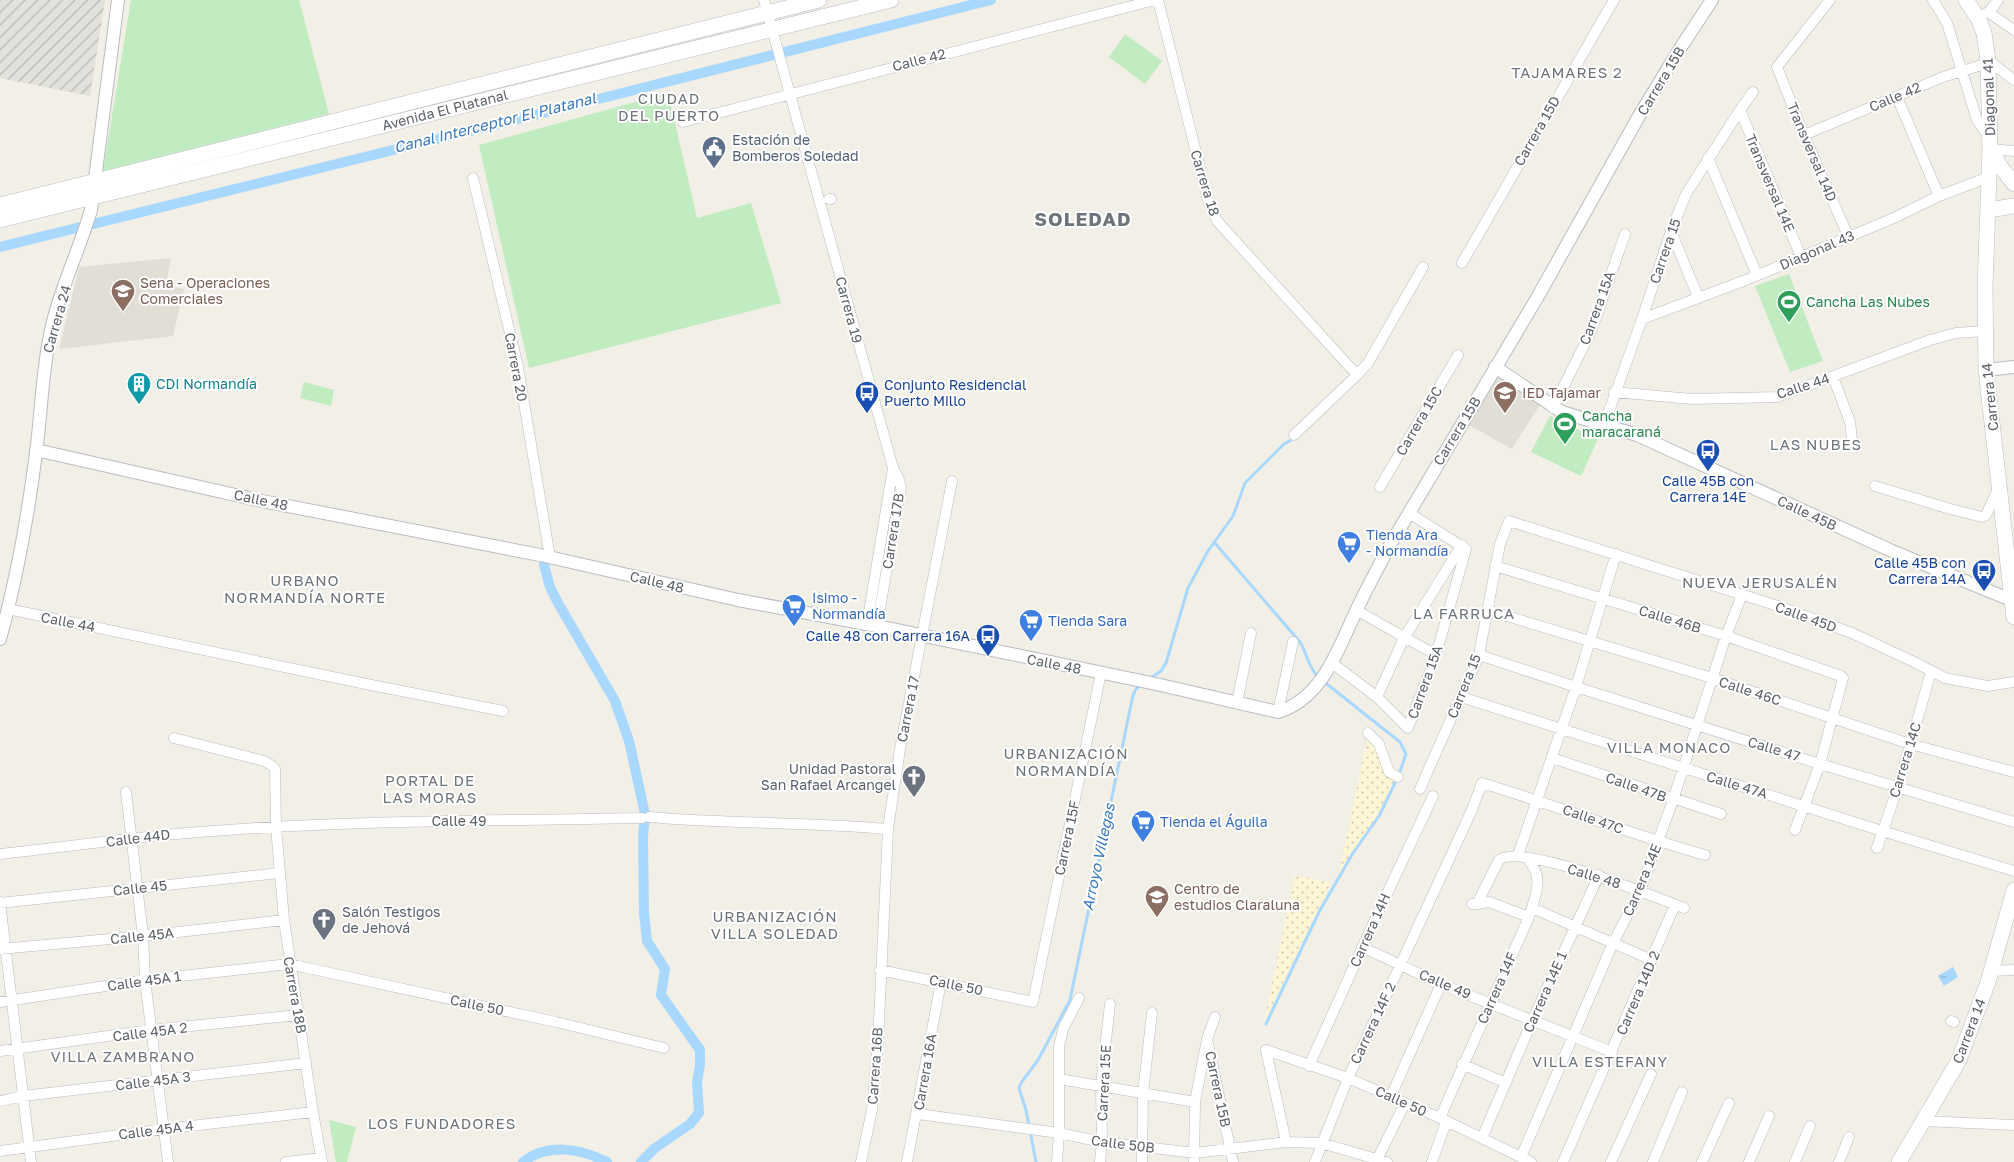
<svg xmlns="http://www.w3.org/2000/svg" width="2014" height="1162" font-family="'Golos Text',sans-serif">
  <style>
    .industrial { fill: url(#industrial-furrows) }
    .education { fill: #e1ded5 }
    .green { fill: #c1ebc1 }
    .sand { fill: url(#sand-dots) }
    .water { fill: url(#water-ripples) }
    .lines { fill: none; stroke-linecap: round; stroke-linejoin: round }
    .stream { stroke: #a9d8ff; stroke-width: 3 }
    .canal { stroke: #a9d8ff; stroke-width: 10 }
    .minor-casing { stroke: #b9bcc1; stroke-width: 11 }
    .tertiary-casing { stroke: #b9bcc1; stroke-width: 14 }
    .secondary-casing { stroke: #b9bdc3; stroke-width: 16 }
    .minor { stroke: #fff; stroke-width: 10 }
    .tertiary { stroke: #fff; stroke-width: 12 }
    .secondary { stroke: #fff; stroke-width: 15 }
    .labels { text-anchor: middle; stroke-width: 4; stroke-linejoin: round; paint-order: stroke }
    .street-label { font-size: 14px; fill: #5d6268; stroke: #fff }
    .service-label { font-size: 14px; fill: #4e5e75; stroke: #fff; text-anchor: start }
    .education-label { font-size: 14px; fill: #785e54; stroke: #fff; text-anchor: start }
    .leisure-label { font-size: 14px; fill: #27864d; stroke: #fff; text-anchor: start }
    .culture-label { font-size: 14px; fill: #0d838f; stroke: #fff; text-anchor: start }
    .transit-label { font-size: 14px; fill: #164399; stroke: #fff; text-anchor: end }
    .shop-label { font-size: 14px; fill: #366cbe; stroke: #fff; text-anchor: start }
    .worship-label { font-size: 14px; fill: #5b616d; stroke: #fff; text-anchor: end }
    .neighbourhood-label { font-size: 15px; letter-spacing: 1px; fill: #6e747a; stroke: #fff }
    .water-label { font-size: 15px; font-style: italic; fill: #3978bd; stroke: #fff }
    .district-label { font-size: 19px; font-weight: bold; letter-spacing: 1px; fill: #6e747a; stroke: #fff }
  </style>
  <defs>
    <pattern id="industrial-furrows" width="10" height="10" patternUnits="userSpaceOnUse" patternTransform="scale(1.25)"><rect width="10" height="10" fill="#e2e1db"/><path d="M-1 1l2-2M0 10L10 0M9 11l2-2" fill="none" stroke="#babab5"/></pattern>
    <pattern id="sand-dots" width="8" height="8" patternUnits="userSpaceOnUse" patternTransform="scale(1.25)"><rect width="8" height="8" fill="#fef5d4"/><path d="M2 2h.1M6 6h.1" fill="none" stroke="#d1cab0" stroke-width="1.8" stroke-linecap="round"/></pattern>
    <pattern id="water-ripples" width="26" height="14" patternUnits="userSpaceOnUse" patternTransform="scale(1.25)"><rect width="26" height="14" fill="#a9d8ff"/><path d="M2 4q2-2 4 0t4 0M15 11q2-2 4 0t4 0" fill="none" stroke="#8db3d2"/></pattern>
  </defs>
  <rect width="100%" height="100%" fill="#f1efe6"/>
  <path class="industrial" d="M 0,0 L 105,0 L 90,96 L 0,78 Z"/>
  <path class="education" d="M 171,258 L 166,285 L 184,289 L 173,336 L 59,349 L 79,267 Z
    M 1498,374 L 1541,403 L 1512,449 L 1469,425 Z"/>
  <path class="green" d="M 131,0 L 299,0 L 329,114 L 103,171 Z
    M 1125,34 L 1162,61 L 1145,84 L 1109,57 Z
    M 668,93 L 697,218 L 751,203 L 781,303 L 529,368 L 479,145 Z
    M 1789,274 L 1823,361 L 1790,372 L 1755,286 Z
    M 304,382 L 334,390 L 331,406 L 300,398 Z
    M 1550,416 L 1598,439 L 1581,476 L 1531,452 Z
    M 329,1120 L 356,1127 L 347,1162 L 336,1162 Z"/>
  <path class="sand" d="M 1368,735 L 1396,778 L 1378,816 L 1352,852 L 1339,874 Z
    M 1295,875 L 1331,883 L 1264,1022 Z"/>
  <path class="water" d="M 1953,967 L 1958,977 L 1944,986 L 1938,976 Z"/>
  <g class="lines">
    <path class="stream" d="M 1214,542 L 1300,642 C 1307,653 1308,667 1318,677
      M 1149,679 L 1161,671 L 1166,663 L 1188,588 L 1208,551 L 1233,516 L 1245,483 L 1284,444 L 1291,440
      M 1266,1024 L 1319,912 L 1353,853 L 1379,816 L 1398,777 L 1406,754 L 1400,742 L 1323,681
      M 1036,1162 L 1026,1110 L 1019,1088 L 1021,1083 L 1038,1060 L 1070,1000 L 1133,695 L 1136,689 L 1142,684"/>
    <path class="canal" d="M 0,247 L 551,111 L 991,0
      M 544,565 L 550,587 L 558,603 L 615,701 L 629,741 L 645,814 L 643,837 L 644,912 L 647,941 L 665,969 L 661,995 L 700,1050 L 700,1065 L 697,1082 L 699,1113 L 690,1124 L 655,1148 L 641,1162
      M 523,1162 C 548,1143 580,1148 607,1162"/>
    <defs>
      <path id="minor" d="M 764,0 L 893,468 L 867,624
        M 1158,0 L 1208,200 L 1217,221 L 1357,375
        M 1830,0 L 1777,67 L 1804,135 L 1848,236
        M 1933,0 L 1947,23 L 1977,120 L 1990,139
        M 1988,12 L 2014,30
        M 1983,15 L 1990,11 L 1998,0
        M 1988,60 L 2014,80
        M 1897,97 L 1939,196
        M 1740,110 L 1801,257
        M 683,122 L 1155,0
        M 1804,135 L 1943,77 L 1988,63
        M 1990,149 L 2014,151
        M 1708,158 L 1757,275
        M 473,178 L 518,367 L 550,557
        M 829,199 L 831,199
        M 1671,231 L 1698,297
        M 1462,263 L 1614,0
        M 1642,319 L 1746,280 L 1896,217 L 1939,196 L 1989,177
        M 1833,377 L 1850,422 L 1852,439
        M 1614,392 L 1692,399 L 1777,397 L 1930,340 L 1956,333 L 1985,331
        M 1553,408 L 1592,329 L 1625,234
        M 1604,425 L 1642,319 L 1671,231 L 1686,194 L 1740,110 L 1753,92
        M 1294,435 L 1357,375 L 1368,363 L 1423,267
        M 1875,486 L 1950,509 L 1982,517 L 1986,515 L 1999,487
        M 1380,487 L 1458,355
        M 1495,566 L 1726,636 L 1841,676 L 1843,678 L 1820,764 L 1795,830
        M 8,609 L 366,684 L 503,711
        M 1356,610 L 1436,655
        M 1487,610 L 1712,678 L 1910,744 L 2014,772
        M 877,626 L 901,487 L 898,477 L 893,468
        M 1479,655 L 1576,687 L 1820,764 L 2014,822
        M 1332,663 L 1377,697 L 1408,728 L 1436,655 L 1466,549 L 1409,513
        M 1377,697 L 1404,638 L 1462,545
        M 1461,697 L 1882,831 L 2014,871
        M 1237,703 L 1251,633
        M 1278,712 L 1293,642
        M 1368,733 L 1379,744 L 1389,772 L 1398,777
        M 174,738 L 264,761 L 271,765 L 275,769 L 276,827 L 284,920 L 313,1112 L 322,1162
        M 1552,758 L 1721,814
        M 1420,789 L 1479,655 L 1500,544 L 1509,521 L 1775,605 L 1852,633 L 1914,662 L 1945,678 L 1988,686 L 2014,682
        M 126,792 L 143,936 L 145,980 L 168,1162
        M 649,817 C 729,824 808,822 888,829
        M 1877,848 L 1898,787 L 1931,672
        M 0,854 C 66,847 133,837 199,832 C 347,820 494,821 642,818
        M 1518,855 L 1576,687 L 1616,554
        M 0,902 L 31,1162
        M 0,903 L 279,873
        M 1472,904 L 1477,904 L 1499,860 C 1519,842 1656,897 1684,908
        M 1477,904 L 1489,902 L 1529,917
        M 1532,908 L 1652,960
        M 1362,947 L 1441,984 L 1612,1052
        M 0,949 L 143,936 L 284,920
        M 880,970 L 1033,1002 L 1101,673
        M 1992,971 L 2014,970
        M 0,1002 L 145,980 L 289,964 L 556,1022 L 664,1048
        M 1215,1017 L 1207,1039 L 1233,1162
        M 1951,1021 L 1954,1022
        M 1266,1050 L 1348,1078 L 1440,1118 L 1531,1162
        M 1266,1050 L 1286,1142
        M 0,1051 L 151,1030 L 299,1015
        M 1462,1064 L 1506,1083
        M 1309,1066 L 1377,915 L 1433,796
        M 1059,1079 L 1195,1102
        M 1391,1096 L 1441,984
        M 0,1101 L 23,1096 L 306,1063
        M 918,1114 L 1059,1133 L 1102,1142 L 1195,1153 L 1286,1142 L 1321,1143 L 1387,1162
        M 1440,1118 L 1529,917 C 1536,893 1545,878 1527,858
        M 1923,1121 L 2014,1125
        M 1482,1138 L 1533,1019 L 1599,875
        M 0,1151 L 164,1129 L 313,1112
        M 1521,1157 L 1613,943 L 1640,891 L 1673,800 L 1726,636 L 1742,595
        M 286,1162 L 321,1158
        M 861,1162 L 872,1110 L 878,1043 L 888,829 L 900,749 L 952,481
        M 907,1162 L 941,982
        M 1057,1162 L 1059,1133 L 1059,1047 L 1063,1029 L 1079,998
        M 1100,1162 L 1102,1142 L 1101,1086 L 1110,1004
        M 1142,1162 L 1143,1093 L 1152,1013
        M 1194,1162 L 1195,1102 L 1206,1044
        M 1315,1162 L 1348,1078 L 1471,812 L 1482,783 C 1557,806 1630,834 1705,855
        M 1376,1162 L 1405,1103
        M 1432,1162 L 1446,1122
        M 1563,1162 L 1675,905
        M 1611,1162 L 1651,1074
        M 1653,1162 L 1682,1092
        M 1702,1162 L 1729,1103
        M 1749,1162 L 1769,1116
        M 1795,1162 L 1810,1126
        M 1839,1162 L 1849,1137"/>
      <path id="tertiary" d="M 1495,367 L 1562,412 L 1637,435 L 1892,551 L 2011,600
        M 1986,370 L 2014,367
        M 36,450 L 262,501 L 540,555 L 738,600 L 877,626 L 1156,684 L 1278,712 C 1324,698 1339,646 1358,607 C 1368,586 1379,566 1390,545 L 1537,298 L 1639,116 L 1681,47 L 1712,0
        M 0,639 C 17,578 28,515 36,453 C 41,415 42,377 49,340 C 57,295 78,254 91,210 L 118,0"/>
      <path id="secondary" d="M 1966,0 L 1978,18 L 1984,33 L 1988,60 L 1990,149 L 1985,287 L 1986,370 L 2014,617
        M 1991,150 L 2000,166 L 2014,184
        M 0,205 L 819,0
        M 1989,210 L 2014,206
        M 0,220 L 891,0
        M 1899,1162 L 1959,1060 L 1988,982 L 2014,890"/>
    </defs>
    <use href="#minor" class="minor-casing"/>
    <use href="#tertiary" class="tertiary-casing"/>
    <use href="#secondary" class="secondary-casing"/>
    <use href="#minor" class="minor"/>
    <use href="#tertiary" class="tertiary"/>
    <use href="#secondary" class="secondary"/>
  </g>
  <defs>
    <symbol id="civic-pin" viewBox="-11 -11 22 30"><path d="M0 17L-7.5 6A9.5 9.5 0 1 1 7.5 6Z" fill="#5c6f8a" stroke="#fff"/><path d="M-.6-6.5H3V-4.5H.6V-3L4-1V1h2V6H-6V1h2V-1L-.6-3ZM-1.2 2.5V6h2.4V2.5Z" fill="#fff"/></symbol>
    <symbol id="university-pin" viewBox="-11 -11 22 30"><path d="M0 17L-7.5 6A9.5 9.5 0 1 1 7.5 6Z" fill="#8d6e63" stroke="#fff"/><path d="M0-5L7-2L0 1L-7-2ZM-4 1L0 2.5L4 1V4Q0 6-4 4Z" fill="#fff"/></symbol>
    <symbol id="stadium-pin" viewBox="-11 -11 22 30"><path d="M0 17L-7.5 6A9.5 9.5 0 1 1 7.5 6Z" fill="#2e9e5b" stroke="#fff"/><path d="M0-5a6.5 5 0 1 0 0 10a6.5 5 0 1 0 0-10ZM-3.5-1.8h7v3.6h-7Z" fill="#fff"/></symbol>
    <symbol id="building-pin" viewBox="-11 -11 22 30"><path d="M0 17L-7.5 6A9.5 9.5 0 1 1 7.5 6Z" fill="#0f9aa8" stroke="#fff"/><path d="M-4-6H4V6H1V3H-1V6H-4ZM-2.5-4.3h1.7v1.8h-1.7ZM.8-4.3h1.7v1.8H.8ZM-2.5-1h1.7V.8h-1.7ZM.8-1h1.7V.8H.8Z" fill="#fff"/></symbol>
    <symbol id="bus-pin" viewBox="-11 -11 22 30"><path d="M0 17L-7.5 6A9.5 9.5 0 1 1 7.5 6Z" fill="#1a4fb4" stroke="#fff"/><path d="M-5-6H5V4H4V6H2V4H-2V6H-4V4H-5ZM-3.5-4V0h7V-4ZM-3.5 1.2v1.5H-2V1.2ZM2 1.2v1.5H3.5V1.2Z" fill="#fff"/></symbol>
    <symbol id="school-pin" viewBox="-11 -11 22 30"><path d="M0 17L-7.5 6A9.5 9.5 0 1 1 7.5 6Z" fill="#8d6e63" stroke="#fff"/><path d="M0-5L7-2L0 1L-7-2ZM-4 1L0 2.5L4 1V4Q0 6-4 4Z" fill="#fff"/></symbol>
    <symbol id="supermarket-pin" viewBox="-11 -11 22 30"><path d="M0 17L-7.5 6A9.5 9.5 0 1 1 7.5 6Z" fill="#3f7fe0" stroke="#fff"/><path d="M-6-5.5h2.5l.6 2H6L4.5 2H-2.5L-4.4-4H-6ZM-1.5 3.2a1.3 1.3 0 1 0 .1 0ZM3 3.2a1.3 1.3 0 1 0 .1 0Z" fill="#fff"/></symbol>
    <symbol id="church-pin" viewBox="-11 -11 22 30"><path d="M0 17L-7.5 6A9.5 9.5 0 1 1 7.5 6Z" fill="#6b7280" stroke="#fff"/><path d="M-1.2-6h2.4v3.5h3.3v2.4h-3.3V6h-2.4V-.1h-3.3v-2.4h3.3Z" fill="#fff"/></symbol>
  </defs>
  <g fill-rule="evenodd">
    <use href="#civic-pin" x="700" y="134" width="28" height="38"/>
    <use href="#university-pin" x="109" y="277" width="28" height="38"/>
    <use href="#stadium-pin" x="1775" y="288" width="28" height="38"/>
    <use href="#building-pin" x="125" y="370" width="28" height="38"/>
    <use href="#bus-pin" x="853" y="379" width="28" height="38"/>
    <use href="#school-pin" x="1491" y="379" width="28" height="38"/>
    <use href="#stadium-pin" x="1551" y="410" width="28" height="38"/>
    <use href="#bus-pin" x="1694" y="437" width="28" height="38"/>
    <use href="#supermarket-pin" x="1335" y="529" width="28" height="38"/>
    <use href="#bus-pin" x="1970" y="557" width="28" height="38"/>
    <use href="#supermarket-pin" x="780" y="592" width="28" height="38"/>
    <use href="#supermarket-pin" x="1017" y="607" width="28" height="38"/>
    <use href="#bus-pin" x="974" y="622" width="28" height="38"/>
    <use href="#church-pin" x="900" y="763" width="28" height="38"/>
    <use href="#supermarket-pin" x="1129" y="808" width="28" height="38"/>
    <use href="#school-pin" x="1143" y="883" width="28" height="38"/>
    <use href="#church-pin" x="310" y="906" width="28" height="38"/>
  </g>
  <g class="labels">
    <g class="street-label">
      <text transform="translate(919 60) rotate(-14)" y="5">Calle 42</text>
      <text transform="translate(1661 81) rotate(-59)" y="5">Carrera 15B</text>
      <text transform="translate(1895 97) rotate(-23)" y="5">Calle 42</text>
      <text transform="translate(1989 97) rotate(-92)" y="5">Diagonal 41</text>
      <text transform="translate(445 110) rotate(-14)" y="5">Avenida El Platanal</text>
      <text transform="translate(1537 131) rotate(-60)" y="5">Carrera 15D</text>
      <text transform="translate(1812 152) rotate(67)" y="5">Transversal 14D</text>
      <text transform="translate(1205 183) rotate(73)" y="5">Carrera 18</text>
      <text transform="translate(1770 183) rotate(67)" y="5">Transversal 14E</text>
      <text transform="translate(1817 250) rotate(-23)" y="5">Diagonal 43</text>
      <text transform="translate(1665 251) rotate(-71)" y="5">Carrera 15</text>
      <text transform="translate(1597 308) rotate(-70)" y="5">Carrera 15A</text>
      <text transform="translate(849 310) rotate(75)" y="5">Carrera 19</text>
      <text transform="translate(57 319) rotate(-74)" y="5">Carrera 24</text>
      <text transform="translate(516 367) rotate(79)" y="5">Carrera 20</text>
      <text transform="translate(1803 386) rotate(-18)" y="5">Calle 44</text>
      <text transform="translate(1990 397) rotate(-96)" y="5">Carrera 14</text>
      <text transform="translate(1419 421) rotate(-60)" y="5">Carrera 15C</text>
      <text transform="translate(1457 431) rotate(-59)" y="5">Carrera 15B</text>
      <text transform="translate(261 500) rotate(12)" y="5">Calle 48</text>
      <text transform="translate(1807 513) rotate(25)" y="5">Calle 45B</text>
      <text transform="translate(893 531) rotate(-81)" y="5">Carrera 17B</text>
      <text transform="translate(657 582) rotate(13)" y="5">Calle 48</text>
      <text transform="translate(1806 617) rotate(20)" y="5">Calle 45D</text>
      <text transform="translate(1670 619) rotate(17)" y="5">Calle 46B</text>
      <text transform="translate(68 622) rotate(11)" y="5">Calle 44</text>
      <text transform="translate(1054 664) rotate(11)" y="5">Calle 48</text>
      <text transform="translate(1425 682) rotate(-70)" y="5">Carrera 15A</text>
      <text transform="translate(1464 686) rotate(-68)" y="5">Carrera 15</text>
      <text transform="translate(1750 691) rotate(18)" y="5">Calle 46C</text>
      <text transform="translate(908 709) rotate(-79)" y="5">Carrera 17</text>
      <text transform="translate(1774 749) rotate(17)" y="5">Calle 47</text>
      <text transform="translate(1905 760) rotate(-73)" y="5">Carrera 14C</text>
      <text transform="translate(1737 785) rotate(17)" y="5">Calle 47A</text>
      <text transform="translate(1636 787) rotate(19)" y="5">Calle 47B</text>
      <text transform="translate(1593 819) rotate(19)" y="5">Calle 47C</text>
      <text x="459" y="826">Calle 49</text>
      <text transform="translate(138 838) rotate(-7)" y="5">Calle 44D</text>
      <text transform="translate(1067 838) rotate(-78)" y="5">Carrera 15F</text>
      <text transform="translate(1594 876) rotate(17)" y="5">Calle 48</text>
      <text transform="translate(1642 880) rotate(-67)" y="5">Carrera 14E</text>
      <text transform="translate(140 888) rotate(-6)" y="5">Calle 45</text>
      <text transform="translate(1370 930) rotate(-66)" y="5">Carrera 14H</text>
      <text transform="translate(142 936) rotate(-6)" y="5">Calle 45A</text>
      <text transform="translate(144 981) rotate(-8)" y="5">Calle 45A 1</text>
      <text transform="translate(1445 984) rotate(23)" y="5">Calle 49</text>
      <text transform="translate(956 985) rotate(12)" y="5">Calle 50</text>
      <text transform="translate(1497 988) rotate(-66)" y="5">Carrera 14F</text>
      <text transform="translate(1545 992) rotate(-66)" y="5">Carrera 14E 1</text>
      <text transform="translate(1638 993) rotate(-67)" y="5">Carrera 14D 2</text>
      <text transform="translate(295 995) rotate(80)" y="5">Carrera 18B</text>
      <text transform="translate(477 1005) rotate(12)" y="5">Calle 50</text>
      <text transform="translate(1373 1023) rotate(-65)" y="5">Carrera 14F 2</text>
      <text transform="translate(1969 1031) rotate(-69)" y="5">Carrera 14</text>
      <text transform="translate(150 1032) rotate(-7)" y="5">Calle 45A 2</text>
      <text transform="translate(875 1066) rotate(-86)" y="5">Carrera 16B</text>
      <text transform="translate(925 1072) rotate(-80)" y="5">Carrera 16A</text>
      <text transform="translate(153 1081) rotate(-7)" y="5">Calle 45A 3</text>
      <text transform="translate(1104 1083) rotate(-87)" y="5">Carrera 15E</text>
      <text transform="translate(1218 1089) rotate(78)" y="5">Carrera 15B</text>
      <text transform="translate(1401 1101) rotate(24)" y="5">Calle 50</text>
      <text transform="translate(156 1130) rotate(-7)" y="5">Calle 45A 4</text>
      <text transform="translate(1123 1144) rotate(7)" y="5">Calle 50B</text>
    </g>
    <g class="service-label">
      <text x="732" y="145">Estación de<tspan x="732" dy="16">Bomberos Soledad</tspan></text>
    </g>
    <g class="education-label">
      <text x="140" y="288">Sena - Operaciones<tspan x="140" dy="16">Comerciales</tspan></text>
      <text x="1522" y="398">IED Tajamar</text>
      <text x="1174" y="894">Centro de<tspan x="1174" dy="16">estudios Claraluna</tspan></text>
    </g>
    <g class="leisure-label">
      <text x="1806" y="307">Cancha Las Nubes</text>
      <text x="1582" y="421">Cancha<tspan x="1582" dy="16">maracaraná</tspan></text>
    </g>
    <g class="culture-label">
      <text x="156" y="389">CDI Normandía</text>
    </g>
    <g class="transit-label">
      <text x="884" y="390" text-anchor="start">Conjunto Residencial<tspan x="884" dy="16">Puerto Millo</tspan></text>
      <text x="1708" y="486" text-anchor="middle">Calle 45B con<tspan x="1708" dy="16">Carrera 14E</tspan></text>
      <text x="1966" y="568">Calle 45B con<tspan x="1966" dy="16">Carrera 14A</tspan></text>
      <text x="970" y="641">Calle 48 con Carrera 16A</text>
    </g>
    <g class="shop-label">
      <text x="1366" y="540">Tienda Ara<tspan x="1366" dy="16">- Normandía</tspan></text>
      <text x="812" y="603">Isimo -<tspan x="812" dy="16">Normandía</tspan></text>
      <text x="1048" y="626">Tienda Sara</text>
      <text x="1160" y="827">Tienda el Águila</text>
    </g>
    <g class="worship-label">
      <text x="896" y="774">Unidad Pastoral<tspan x="896" dy="16">San Rafael Arcangel</tspan></text>
      <text x="342" y="917" text-anchor="start">Salón Testigos<tspan x="342" dy="16">de Jehová</tspan></text>
    </g>
    <g class="neighbourhood-label">
      <text x="1567" y="78">TAJAMARES 2</text>
      <text x="669" y="104">CIUDAD<tspan x="669" dy="17">DEL PUERTO</tspan></text>
      <text x="1816" y="450">LAS NUBES</text>
      <text x="305" y="586">URBANO<tspan x="305" dy="17">NORMANDÍA NORTE</tspan></text>
      <text x="1760" y="588">NUEVA JERUSALÉN</text>
      <text x="1464" y="619">LA FARRUCA</text>
      <text x="1669" y="753">VILLA MONACO</text>
      <text x="1066" y="759">URBANIZACIÓN<tspan x="1066" dy="17">NORMANDÍA</tspan></text>
      <text x="430" y="786">PORTAL DE<tspan x="430" dy="17">LAS MORAS</tspan></text>
      <text x="775" y="922">URBANIZACIÓN<tspan x="775" dy="17">VILLA SOLEDAD</tspan></text>
      <text x="123" y="1062">VILLA ZAMBRANO</text>
      <text x="1600" y="1067">VILLA ESTEFANY</text>
      <text x="442" y="1129">LOS FUNDADORES</text>
    </g>
    <g class="water-label">
      <text transform="translate(495 123) rotate(-14)" y="5">Canal Interceptor El Platanal</text>
      <text transform="translate(1099 857) rotate(-78)" y="5">Arroyo Villegas</text>
    </g>
    <g class="district-label">
      <text x="1083" y="226">SOLEDAD</text>
    </g>
  </g>
</svg>
